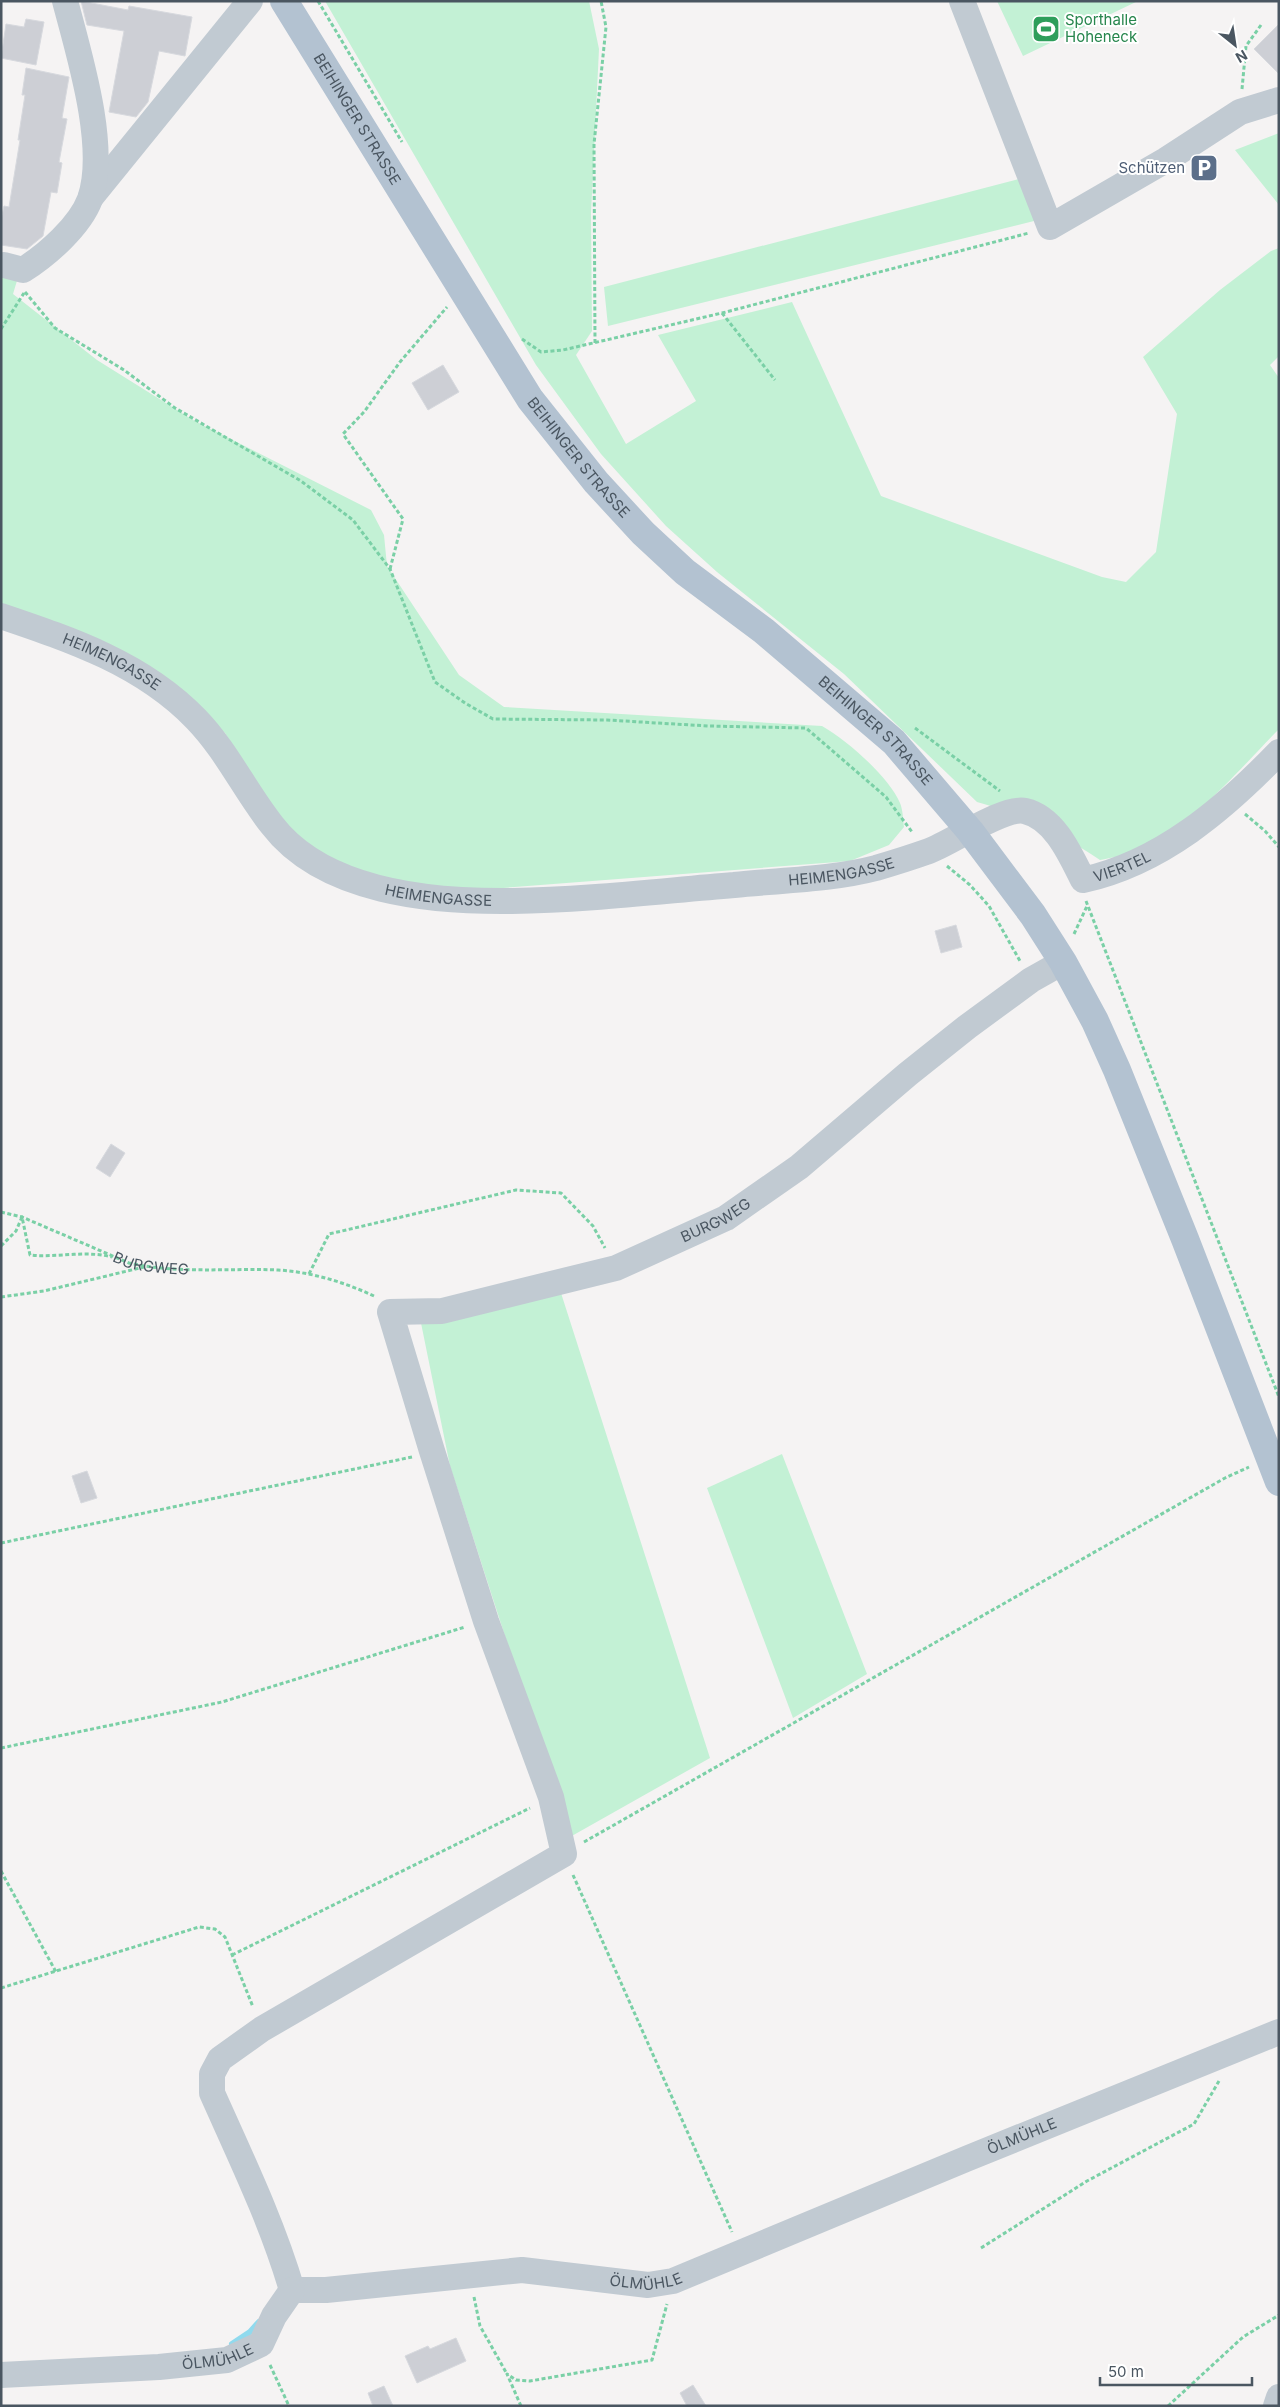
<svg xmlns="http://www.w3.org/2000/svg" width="1280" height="2407" font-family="Inter,sans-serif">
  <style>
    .green { fill: #c3f1d5 }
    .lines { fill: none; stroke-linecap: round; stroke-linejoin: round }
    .stream { stroke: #90daee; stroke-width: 6 }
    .building { fill: #cdcfd5; stroke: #d7d9de }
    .path { stroke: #7ad0a6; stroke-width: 3; stroke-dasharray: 4 2.5; stroke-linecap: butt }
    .minor { stroke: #c1cad2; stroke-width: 26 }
    .major { stroke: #b3c2d1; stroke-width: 28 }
    .labels { text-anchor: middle; stroke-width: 4; stroke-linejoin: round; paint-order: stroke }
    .leisure-label { font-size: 15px; fill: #27864d; stroke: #fff; text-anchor: start }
    .street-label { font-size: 15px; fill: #4a5661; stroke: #fff }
    .service-label { font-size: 15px; fill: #4e5e75; stroke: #fff; text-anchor: end }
  </style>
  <rect width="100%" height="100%" fill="#f5f3f3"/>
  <path class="green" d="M 325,1 L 589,1 L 599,49 L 591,213 L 592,331 L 576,355 L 626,444 L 696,401 L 658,335 L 792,302 L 881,496 L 1102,577 L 1126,582 L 1156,552 L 1177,414 L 1143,357 L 1220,290 L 1271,251 L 1279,248 L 1279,356 L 1270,365 L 1279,378 L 1279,729 C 1242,767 1191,826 1145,849 C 1132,855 1114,857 1100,860 C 1063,835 1021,814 977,802 L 844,674 L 717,572 L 666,526 L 601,454 L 536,365 Z
    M 997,1 L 1138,1 L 1023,56 Z
    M 1279,133 L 1279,205 L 1235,150 Z
    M 1019,179 L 1038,220 L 608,326 L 604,287 Z
    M 1,271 L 19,274 L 13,294 L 97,360 L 193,420 L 371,510 L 384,535 L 387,566 L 459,675 L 504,707 L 822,726 C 847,740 889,777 900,803 C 903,810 903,820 904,827 L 889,845 L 850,861 L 464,891 L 355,875 L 284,829 L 225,733 L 117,655 L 1,606 Z
    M 561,1293 L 710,1758 L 570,1837 L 450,1466 L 421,1323 Z
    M 782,1454 L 867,1674 L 793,1718 L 707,1488 Z"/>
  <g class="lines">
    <path class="stream" d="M 232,2344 L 250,2332 L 259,2322"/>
  </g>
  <path class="building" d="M 81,1 L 128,10 L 129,6 L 192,17 L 185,56 L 159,51 L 148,102 L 136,117 L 109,112 L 124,31 L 87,25 Z
    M 26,19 L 44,22 L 36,65 L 1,58 L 6,24 L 24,27 Z
    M 1279,24 L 1279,74 L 1254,49 Z
    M 26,68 L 69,77 L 62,118 L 67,119 L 59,162 L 62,163 L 57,193 L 51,192 L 43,236 L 27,249 L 1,245 L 1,220 L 4,206 L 9,207 L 20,140 L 18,140 L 25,95 L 22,95 Z
    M 443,365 L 459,392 L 428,410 L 412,383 Z
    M 956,925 L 962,947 L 941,953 L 935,931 Z
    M 111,1144 L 125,1153 L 110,1177 L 96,1168 Z
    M 87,1471 L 97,1498 L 81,1503 L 72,1476 Z
    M 456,2338 L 466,2361 L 417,2383 L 405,2356 L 428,2346 L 430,2349 Z
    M 693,2385 L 706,2406 L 687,2406 L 680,2393 Z
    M 384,2386 L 393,2406 L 373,2406 L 368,2393 Z"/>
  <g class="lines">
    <g class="path">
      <path d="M 318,1 L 402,142"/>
      <path d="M 1242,89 L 1246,46 L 1261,25"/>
      <path d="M 25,292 L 55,328 L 124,370 L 175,408 L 301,481 L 353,520 L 390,569 L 435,682 L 465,703 L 493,719 L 607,720 L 708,726 L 806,728 L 886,797 L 912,832"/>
      <path d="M 722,313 L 775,380"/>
      <path d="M 1,329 L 24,293"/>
      <path d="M 522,339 L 541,352 L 563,350 L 722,313 L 1029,233"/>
      <path d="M 595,343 L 594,144 L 606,27 L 601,1"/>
      <path d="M 390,569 L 403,519 L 343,434 L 364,412 L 400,362 L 447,307"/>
      <path d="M 915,728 L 1000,791"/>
      <path d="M 1245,814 L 1265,831 L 1279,847"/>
      <path d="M 947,866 L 970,885 L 989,906 L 1020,961"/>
      <path d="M 1086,901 L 1279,1397"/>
      <path d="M 1074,934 L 1087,906"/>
      <path id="s1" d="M 1,1212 L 22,1217 L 129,1263 C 178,1274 228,1268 278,1270 C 311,1272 344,1282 374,1296"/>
      <path d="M 1,1246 L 16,1231 L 22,1217 L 30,1255 C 58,1258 84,1250 112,1257"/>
      <path d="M 309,1274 L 329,1234 L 516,1190 L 561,1193 L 593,1226 L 605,1248"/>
      <path d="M 1,1297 L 44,1291 L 144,1267"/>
      <path d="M 1,1543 L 412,1457"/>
      <path d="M 1,1748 L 222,1702 L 465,1627"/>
      <path d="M 584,1842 L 1225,1478 L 1249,1467"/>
      <path d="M 1,1871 L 56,1972"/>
      <path d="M 573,1875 L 732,2232"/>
      <path d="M 232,1955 L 530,1808"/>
      <path d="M 1,1988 L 199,1927 L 215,1929 L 225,1937 L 253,2007"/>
      <path d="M 981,2248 L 1087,2181 L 1194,2124 L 1219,2081"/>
      <path d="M 474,2297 L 480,2326 L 507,2374"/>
      <path d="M 270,2365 L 289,2406"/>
      <path d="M 521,2406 L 507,2374 L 516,2380 L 530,2381 L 652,2360 L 667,2304"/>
      <path d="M 1168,2406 L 1243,2337 L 1279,2315"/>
    </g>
    <g class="minor">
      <path d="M 962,1 L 1050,227 L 1166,160 L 1240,112 L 1279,100"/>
      <path d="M 91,197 L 250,1"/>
      <path d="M 4,265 L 23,270 C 47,255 80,226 90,199 C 108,147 79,54 65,1"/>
      <path id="s2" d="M 1,616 C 72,640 143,664 196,719 C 227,751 245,791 272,825 C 324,893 433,902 512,901 C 586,900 660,891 734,885 C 781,880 830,880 876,868 C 893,863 912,857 929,851 C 951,843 1004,806 1025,811 C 1055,818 1071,856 1083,880 C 1161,863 1224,809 1279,752"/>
      <path id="s3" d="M 292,2290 C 272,2222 241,2158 212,2093 L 212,2074 L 220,2059 L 262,2029 L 564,1854 L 551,1797 L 486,1621 L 432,1451 L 390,1312 L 442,1311 L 616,1268 L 726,1218 L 799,1167 L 908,1074 L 967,1027 L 1031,980 L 1063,962"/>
      <path id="s4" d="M 292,2290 L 326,2290 L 522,2270 L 648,2285 L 673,2281 L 966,2159 L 1279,2032"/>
      <path id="s5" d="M 1,2375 L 159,2367 L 227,2360 L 261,2344 L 274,2316 L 292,2290"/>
      <path d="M 1276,2406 L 1279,2397"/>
    </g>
    <path class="major" id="s6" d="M 284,1 L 530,399 L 596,482 L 643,533 L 685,572 L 764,631 L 894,742 L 970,831 L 1033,915 L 1063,962 L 1095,1021 L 1117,1070 L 1185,1239 L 1279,1482"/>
  </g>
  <defs>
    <symbol id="stadium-square" viewBox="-11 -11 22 22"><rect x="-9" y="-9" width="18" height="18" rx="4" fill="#2e9e5b" stroke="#fff"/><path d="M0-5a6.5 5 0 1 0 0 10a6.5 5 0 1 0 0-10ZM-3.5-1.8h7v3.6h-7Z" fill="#fff"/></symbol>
    <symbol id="parking-square" viewBox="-11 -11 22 22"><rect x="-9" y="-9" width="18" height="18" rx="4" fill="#5c6f8a" stroke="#fff"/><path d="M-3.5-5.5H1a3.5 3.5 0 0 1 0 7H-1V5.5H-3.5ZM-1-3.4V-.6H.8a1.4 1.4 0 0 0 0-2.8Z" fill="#fff"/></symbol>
  </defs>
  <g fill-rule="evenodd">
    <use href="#stadium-square" x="1030" y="13" width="32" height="32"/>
    <use href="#parking-square" x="1188" y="152" width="32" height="32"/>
  </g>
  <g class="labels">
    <g class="leisure-label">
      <text x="1065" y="25">Sporthalle<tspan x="1065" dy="17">Hoheneck</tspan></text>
    </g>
    <g class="street-label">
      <text dy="5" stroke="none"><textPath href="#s6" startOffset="139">BEIHINGER STRASSE</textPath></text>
      <text dy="5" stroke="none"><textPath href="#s6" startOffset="544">BEIHINGER STRASSE</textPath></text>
      <text dy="5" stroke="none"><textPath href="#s2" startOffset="120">HEIMENGASSE</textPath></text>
      <text dy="5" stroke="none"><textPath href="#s6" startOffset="949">BEIHINGER STRASSE</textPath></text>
      <text dy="5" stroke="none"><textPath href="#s2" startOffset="1275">VIERTEL</textPath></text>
      <text dy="5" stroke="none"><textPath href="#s2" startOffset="945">HEIMENGASSE</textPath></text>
      <text dy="5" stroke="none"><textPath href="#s2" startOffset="540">HEIMENGASSE</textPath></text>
      <text dy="5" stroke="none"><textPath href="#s3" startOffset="1561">BURGWEG</textPath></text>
      <text dy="5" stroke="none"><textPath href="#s1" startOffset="160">BURGWEG</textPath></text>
      <text dy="5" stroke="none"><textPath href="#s4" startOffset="761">ÖLMÜHLE</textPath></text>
      <text dy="5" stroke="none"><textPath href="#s4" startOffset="356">ÖLMÜHLE</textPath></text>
      <text dy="5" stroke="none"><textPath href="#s5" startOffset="218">ÖLMÜHLE</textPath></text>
    </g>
    <g class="service-label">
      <text x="1185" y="173">Schützen</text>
    </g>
  </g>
  <rect width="1280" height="2407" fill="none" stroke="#4a5661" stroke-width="5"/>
  <g transform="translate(1235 45) rotate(150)" stroke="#ffffff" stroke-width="4" paint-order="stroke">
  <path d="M0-4L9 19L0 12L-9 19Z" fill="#4a5661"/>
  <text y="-8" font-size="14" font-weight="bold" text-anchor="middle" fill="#4a5661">N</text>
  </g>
  <path d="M1100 2377v8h152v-8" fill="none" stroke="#4a5661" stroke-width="2.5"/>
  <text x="1108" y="2377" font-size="15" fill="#4a5661" stroke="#ffffff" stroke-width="4" paint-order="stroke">50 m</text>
</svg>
